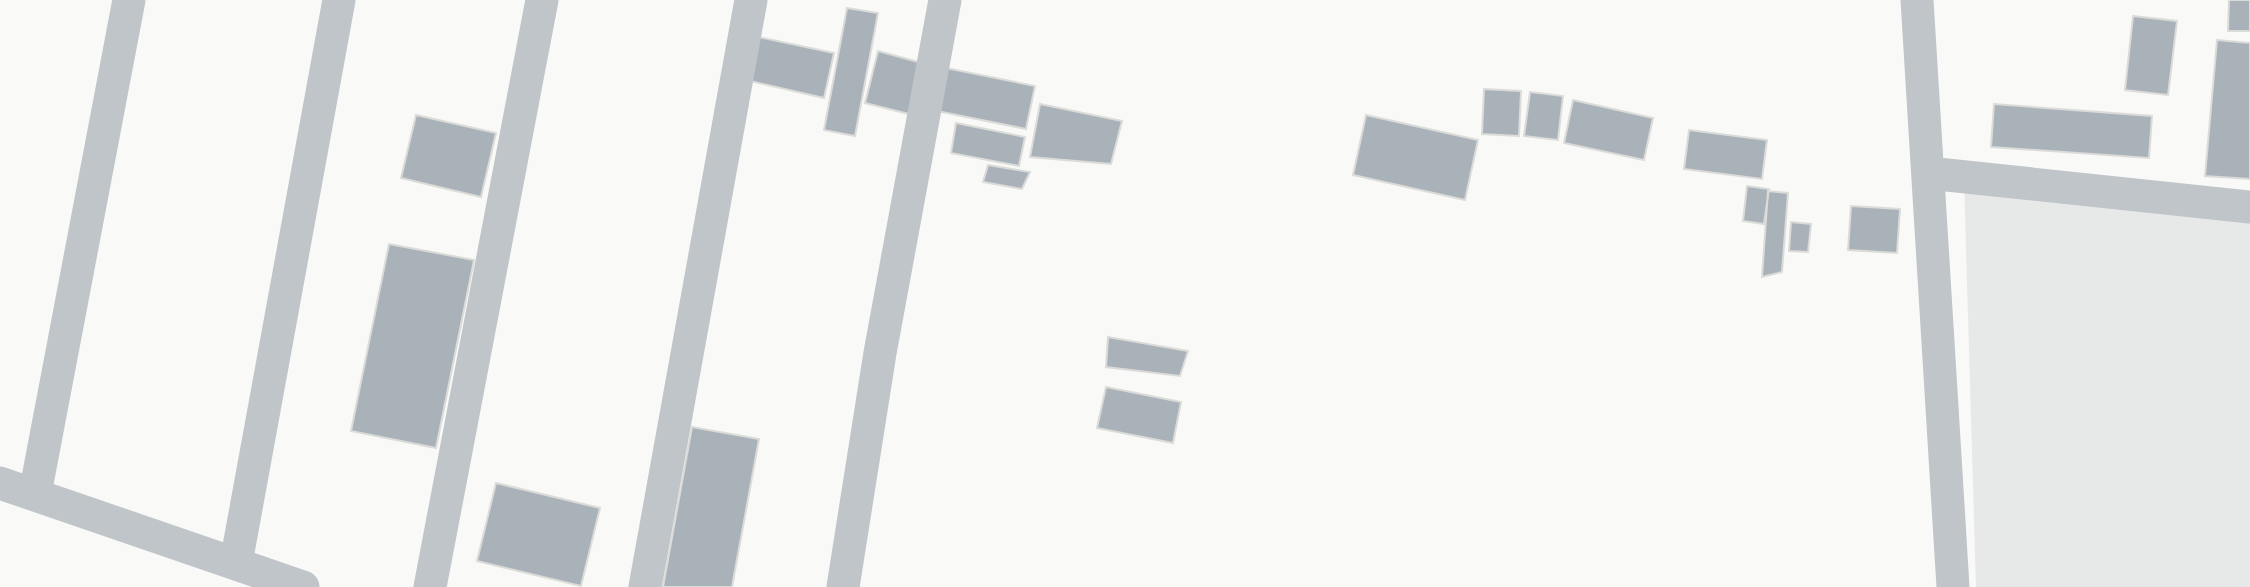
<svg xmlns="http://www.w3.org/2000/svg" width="2250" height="587" font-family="'Nunito Sans',sans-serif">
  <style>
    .built { fill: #e7e8e8 }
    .building { fill: #a9b2b8; stroke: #dbdbd9; stroke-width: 2 }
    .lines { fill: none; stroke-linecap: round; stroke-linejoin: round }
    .minor { stroke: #c0c5c9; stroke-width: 33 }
  </style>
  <rect width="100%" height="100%" fill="#f9f9f7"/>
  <path class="built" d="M 1964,180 L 2250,214 L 2250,587 L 1976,587 Z"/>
  <path class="building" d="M 2229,0 L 2250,0 L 2250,31 L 2228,31 Z
    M 847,8 L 878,13 L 855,136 L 824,130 Z
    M 2133,16 L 2177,21 L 2168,95 L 2125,90 Z
    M 758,37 L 834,53 L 824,98 L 746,80 Z
    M 2217,40 L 2250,43 L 2250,179 L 2205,176 Z
    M 878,51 L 922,63 L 909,114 L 865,103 Z
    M 941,67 L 1035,86 L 1026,129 L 932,110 Z
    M 1484,89 L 1521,91 L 1519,136 L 1482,134 Z
    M 1530,92 L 1563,96 L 1558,140 L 1524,136 Z
    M 1573,100 L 1653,118 L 1644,160 L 1564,143 Z
    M 1040,104 L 1122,121 L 1111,164 L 1030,157 Z
    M 1994,104 L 2152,116 L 2149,158 L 1991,147 Z
    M 416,115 L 496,133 L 481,197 L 401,178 Z
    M 1366,115 L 1478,140 L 1465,200 L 1353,175 Z
    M 956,123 L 1025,137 L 1019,166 L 951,153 Z
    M 1689,130 L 1767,140 L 1762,179 L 1684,169 Z
    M 988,165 L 1030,172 L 1022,189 L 983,182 Z
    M 1747,186 L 1769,189 L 1764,224 L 1743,221 Z
    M 1768,191 L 1788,193 L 1782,272 L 1762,277 Z
    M 1851,206 L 1900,209 L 1897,253 L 1848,250 Z
    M 1791,222 L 1811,224 L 1808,252 L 1789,251 Z
    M 389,244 L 474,260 L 436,448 L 351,431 Z
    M 1108,337 L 1188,351 L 1180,376 L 1106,367 Z
    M 1106,387 L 1181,402 L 1173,443 L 1097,428 Z
    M 692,427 L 759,439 L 732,587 L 663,587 Z
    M 496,483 L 600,508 L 581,586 L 477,561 Z"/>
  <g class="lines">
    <path class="minor" d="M 1917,0 L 1953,587
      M 1928,173 L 2250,207
      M 0,483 L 303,587
      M 35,494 L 129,0
      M 236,563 L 339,0
      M 430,587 L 542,0
      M 645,587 L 751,0
      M 843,587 L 880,353 L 945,0"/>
  </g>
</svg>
